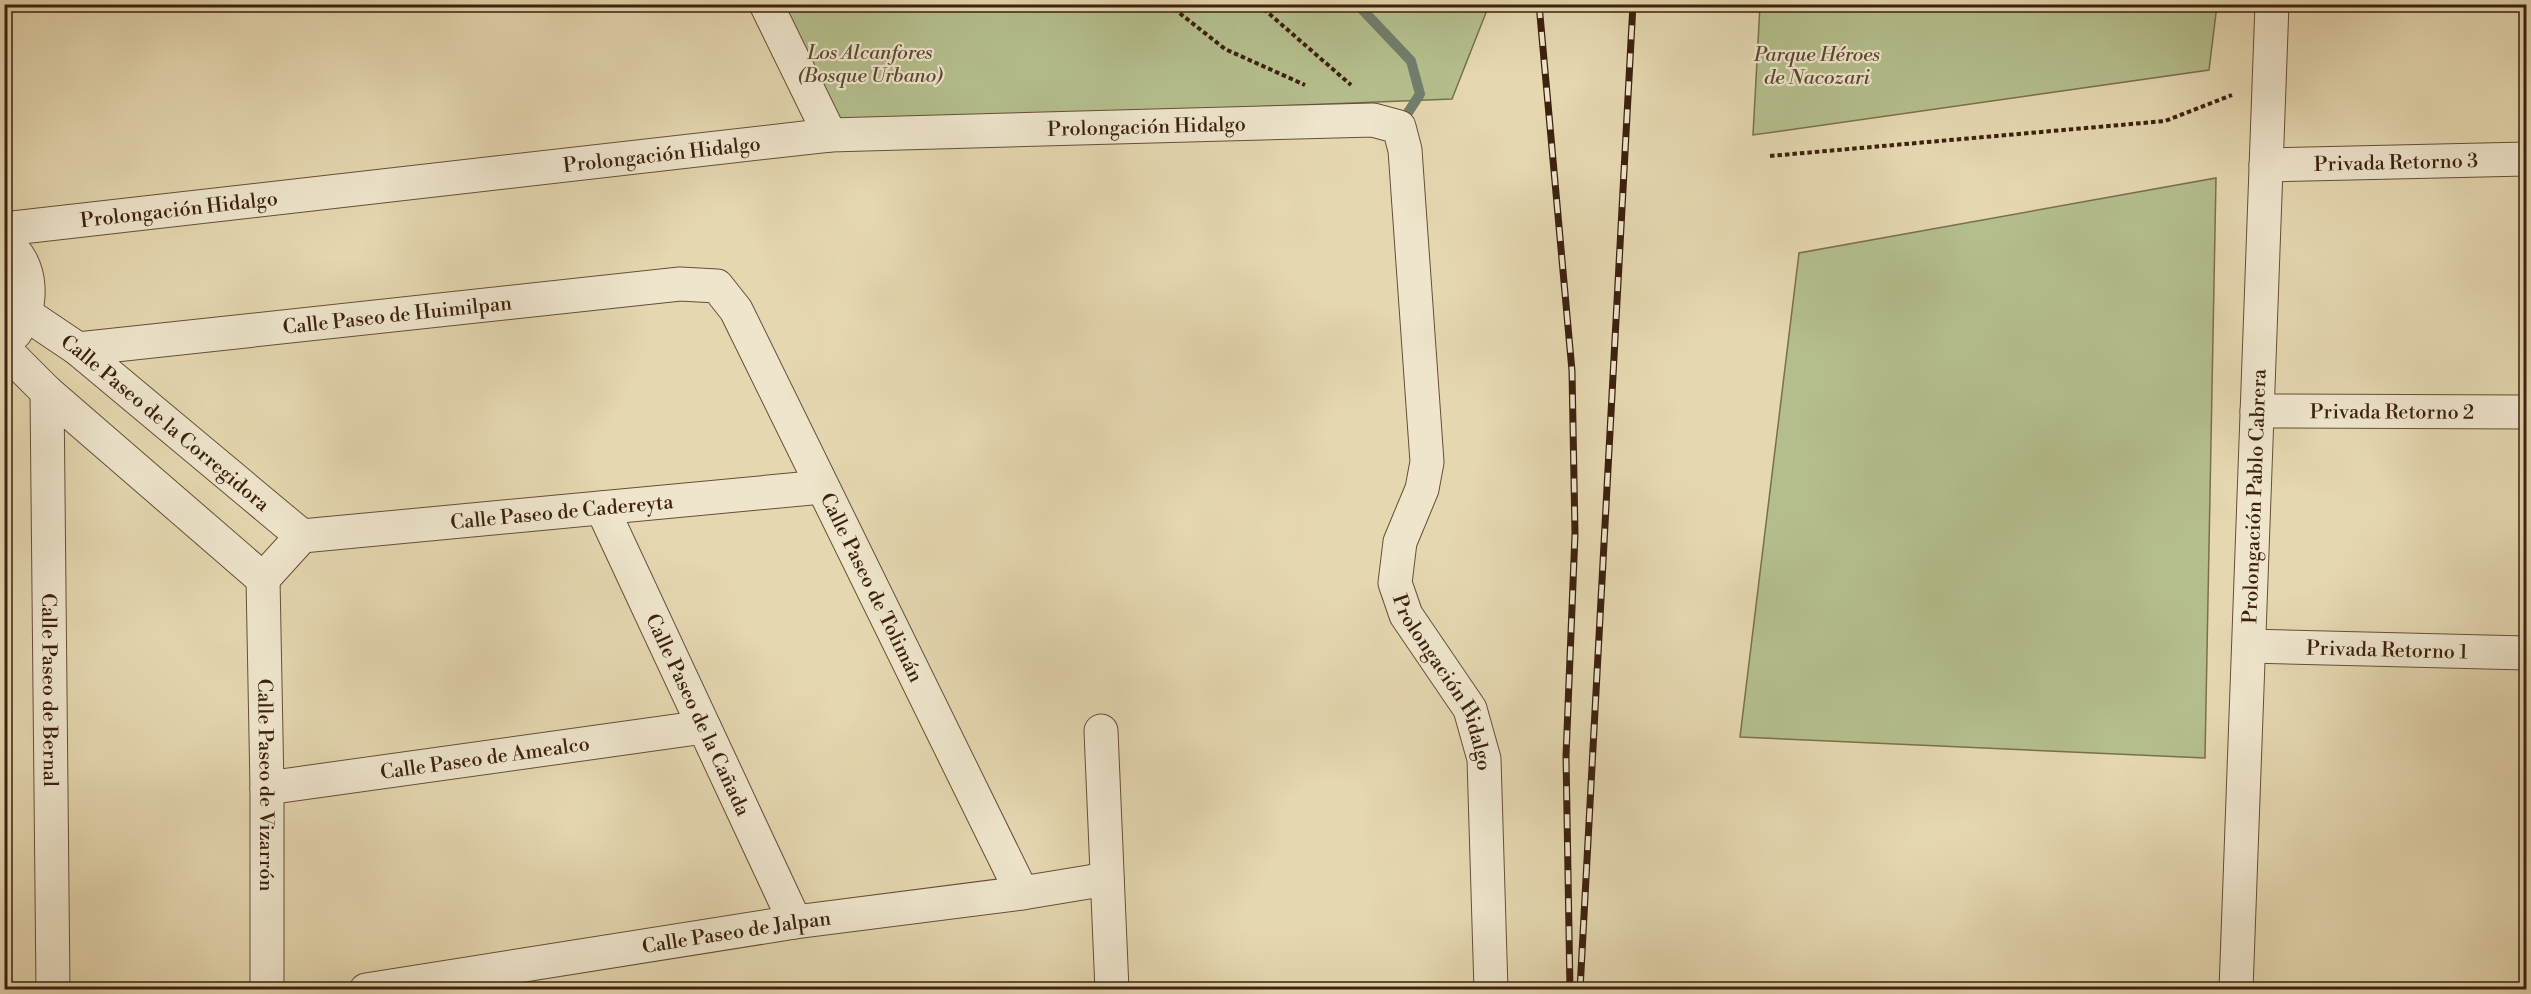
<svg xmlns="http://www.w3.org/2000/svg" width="2531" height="994" font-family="'Libre Bodoni',serif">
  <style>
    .park { fill: #b4be8c; stroke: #78704d; stroke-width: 1.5 }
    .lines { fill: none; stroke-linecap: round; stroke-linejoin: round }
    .stream { stroke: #727d6c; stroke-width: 10 }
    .street-casing { stroke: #674e36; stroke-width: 35 }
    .path { stroke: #3d210e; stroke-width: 4; stroke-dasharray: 4.5 3; stroke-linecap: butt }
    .street { stroke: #eee5cc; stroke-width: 33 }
    .rail-casing { stroke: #3d210e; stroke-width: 7 }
    .rail { stroke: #eee5cc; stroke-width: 4.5; stroke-dasharray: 14; stroke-linecap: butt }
    .wall { fill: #b78365; stroke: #3d210e; stroke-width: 1.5 }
    .labels { text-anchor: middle; stroke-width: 4.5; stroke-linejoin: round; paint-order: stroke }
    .park-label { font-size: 20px; font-style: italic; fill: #5b482e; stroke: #eee5cc }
    .street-label { font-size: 20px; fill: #3d210e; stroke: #eee5cc }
  </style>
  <rect width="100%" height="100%" fill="#e5d7b0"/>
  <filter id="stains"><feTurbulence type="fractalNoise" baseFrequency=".00333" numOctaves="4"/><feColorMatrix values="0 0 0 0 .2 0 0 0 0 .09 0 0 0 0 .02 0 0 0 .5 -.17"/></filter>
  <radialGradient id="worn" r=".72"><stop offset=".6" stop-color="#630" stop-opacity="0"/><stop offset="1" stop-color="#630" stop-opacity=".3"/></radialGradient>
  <path class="park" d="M 777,5 L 1489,5 L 1452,99 L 833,124 Z
    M 1760,5 L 1761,4 L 2217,5 L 2209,70 L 1753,135 Z
    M 2216,178 L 2205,758 L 1740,737 L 1799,253 Z"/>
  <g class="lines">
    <path class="stream" d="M 1357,4 L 1411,61 L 1420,94 L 1400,125"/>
    <defs>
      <g id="street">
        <path d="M 766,4 L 830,135"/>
        <path id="s1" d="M 2266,165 L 2526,159"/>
        <path id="s2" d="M 4,229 L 830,135 L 1373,120 L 1399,127 L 1405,150 L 1427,462 L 1422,489 L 1400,542 L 1395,583 L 1406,615 L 1470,709 L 1484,759 L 1491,990"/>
        <path d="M 4,242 C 34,263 34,305 15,333"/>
        <path id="s3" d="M 26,314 L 78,349 L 302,536"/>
        <path d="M 4,349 L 47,392 L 263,579"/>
        <path id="s4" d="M 78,349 L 680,284 L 717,286 L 736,310 L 1022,893"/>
        <path id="s5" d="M 47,392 L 53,990"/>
        <path id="s6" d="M 2257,411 L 2526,412"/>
        <path id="s7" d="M 602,508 L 795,922"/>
        <path id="s8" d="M 302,536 L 822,487"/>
        <path id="s9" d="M 263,579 L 267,788 L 267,990"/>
        <path d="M 263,579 L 302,536"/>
        <path id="s10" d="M 2249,646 L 2526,653"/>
        <path d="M 1101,731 L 1112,990"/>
        <path id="s11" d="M 267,788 L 704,727"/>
        <path id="s12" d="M 366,990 L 795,922 L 1022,893 L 1107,879"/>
        <path id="s13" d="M 2236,990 L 2272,4"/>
      </g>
    </defs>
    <use href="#street" class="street-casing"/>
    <path class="path" d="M 1168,4 L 1225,49 L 1305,85
      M 1258,4 L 1351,85
      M 1770,156 L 2165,121 L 2232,95"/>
    <use href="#street" class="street"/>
    <defs>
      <path id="rail" d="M 1539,4 L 1572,371 L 1575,534 L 1566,756 L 1570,990
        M 1580,990 L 1633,4"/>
    </defs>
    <use href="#rail" class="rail-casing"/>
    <use href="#rail" class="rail"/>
  </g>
  <path class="wall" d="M 1652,4 L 1717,4 L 1716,9 L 1652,6 Z"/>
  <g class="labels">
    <g class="park-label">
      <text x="870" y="59">Los Alcanfores<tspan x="870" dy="23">(Bosque Urbano)</tspan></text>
      <text x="1817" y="61">Parque Héroes<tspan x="1817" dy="23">de Nacozari</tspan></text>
    </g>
    <g class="street-label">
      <text dy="7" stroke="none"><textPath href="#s2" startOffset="1148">Prolongación Hidalgo</textPath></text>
      <text dy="7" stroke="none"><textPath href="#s2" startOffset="662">Prolongación Hidalgo</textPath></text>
      <text dy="7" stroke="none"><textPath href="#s1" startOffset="130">Privada Retorno 3</textPath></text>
      <text dy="7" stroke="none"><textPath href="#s2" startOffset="176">Prolongación Hidalgo</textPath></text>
      <text dy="7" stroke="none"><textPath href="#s4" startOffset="321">Calle Paseo de Huimilpan</textPath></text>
      <text dy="7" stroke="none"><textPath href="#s6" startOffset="135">Privada Retorno 2</textPath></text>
      <text dy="7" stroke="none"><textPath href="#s3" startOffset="177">Calle Paseo de la Corregidora</textPath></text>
      <text dy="7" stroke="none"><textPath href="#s13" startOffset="494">Prolongación Pablo Cabrera</textPath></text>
      <text dy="7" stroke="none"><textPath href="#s8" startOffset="261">Calle Paseo de Cadereyta</textPath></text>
      <text dy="7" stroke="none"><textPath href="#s4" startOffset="982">Calle Paseo de Tolimán</textPath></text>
      <text dy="7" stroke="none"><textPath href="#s10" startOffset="138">Privada Retorno 1</textPath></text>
      <text dy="7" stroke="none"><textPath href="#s2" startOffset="1976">Prolongación Hidalgo</textPath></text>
      <text dy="7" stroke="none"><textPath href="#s5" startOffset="298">Calle Paseo de Bernal</textPath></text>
      <text dy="7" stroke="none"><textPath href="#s7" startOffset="228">Calle Paseo de la Cañada</textPath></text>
      <text dy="7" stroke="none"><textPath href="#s11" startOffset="220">Calle Paseo de Amealco</textPath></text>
      <text dy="7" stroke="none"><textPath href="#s9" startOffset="206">Calle Paseo de Vizarrón</textPath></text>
      <text dy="7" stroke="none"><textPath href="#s12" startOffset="375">Calle Paseo de Jalpan</textPath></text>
    </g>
  </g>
  <rect width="2531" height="994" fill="none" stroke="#e5d7b0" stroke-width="24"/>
  <rect x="6" y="6" width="2519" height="982" fill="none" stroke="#3d210e" stroke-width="3"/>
  <rect x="12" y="12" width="2507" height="970" fill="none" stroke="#3d210e" stroke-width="1.5"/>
  <rect width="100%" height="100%" filter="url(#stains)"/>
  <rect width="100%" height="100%" fill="url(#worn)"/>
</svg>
